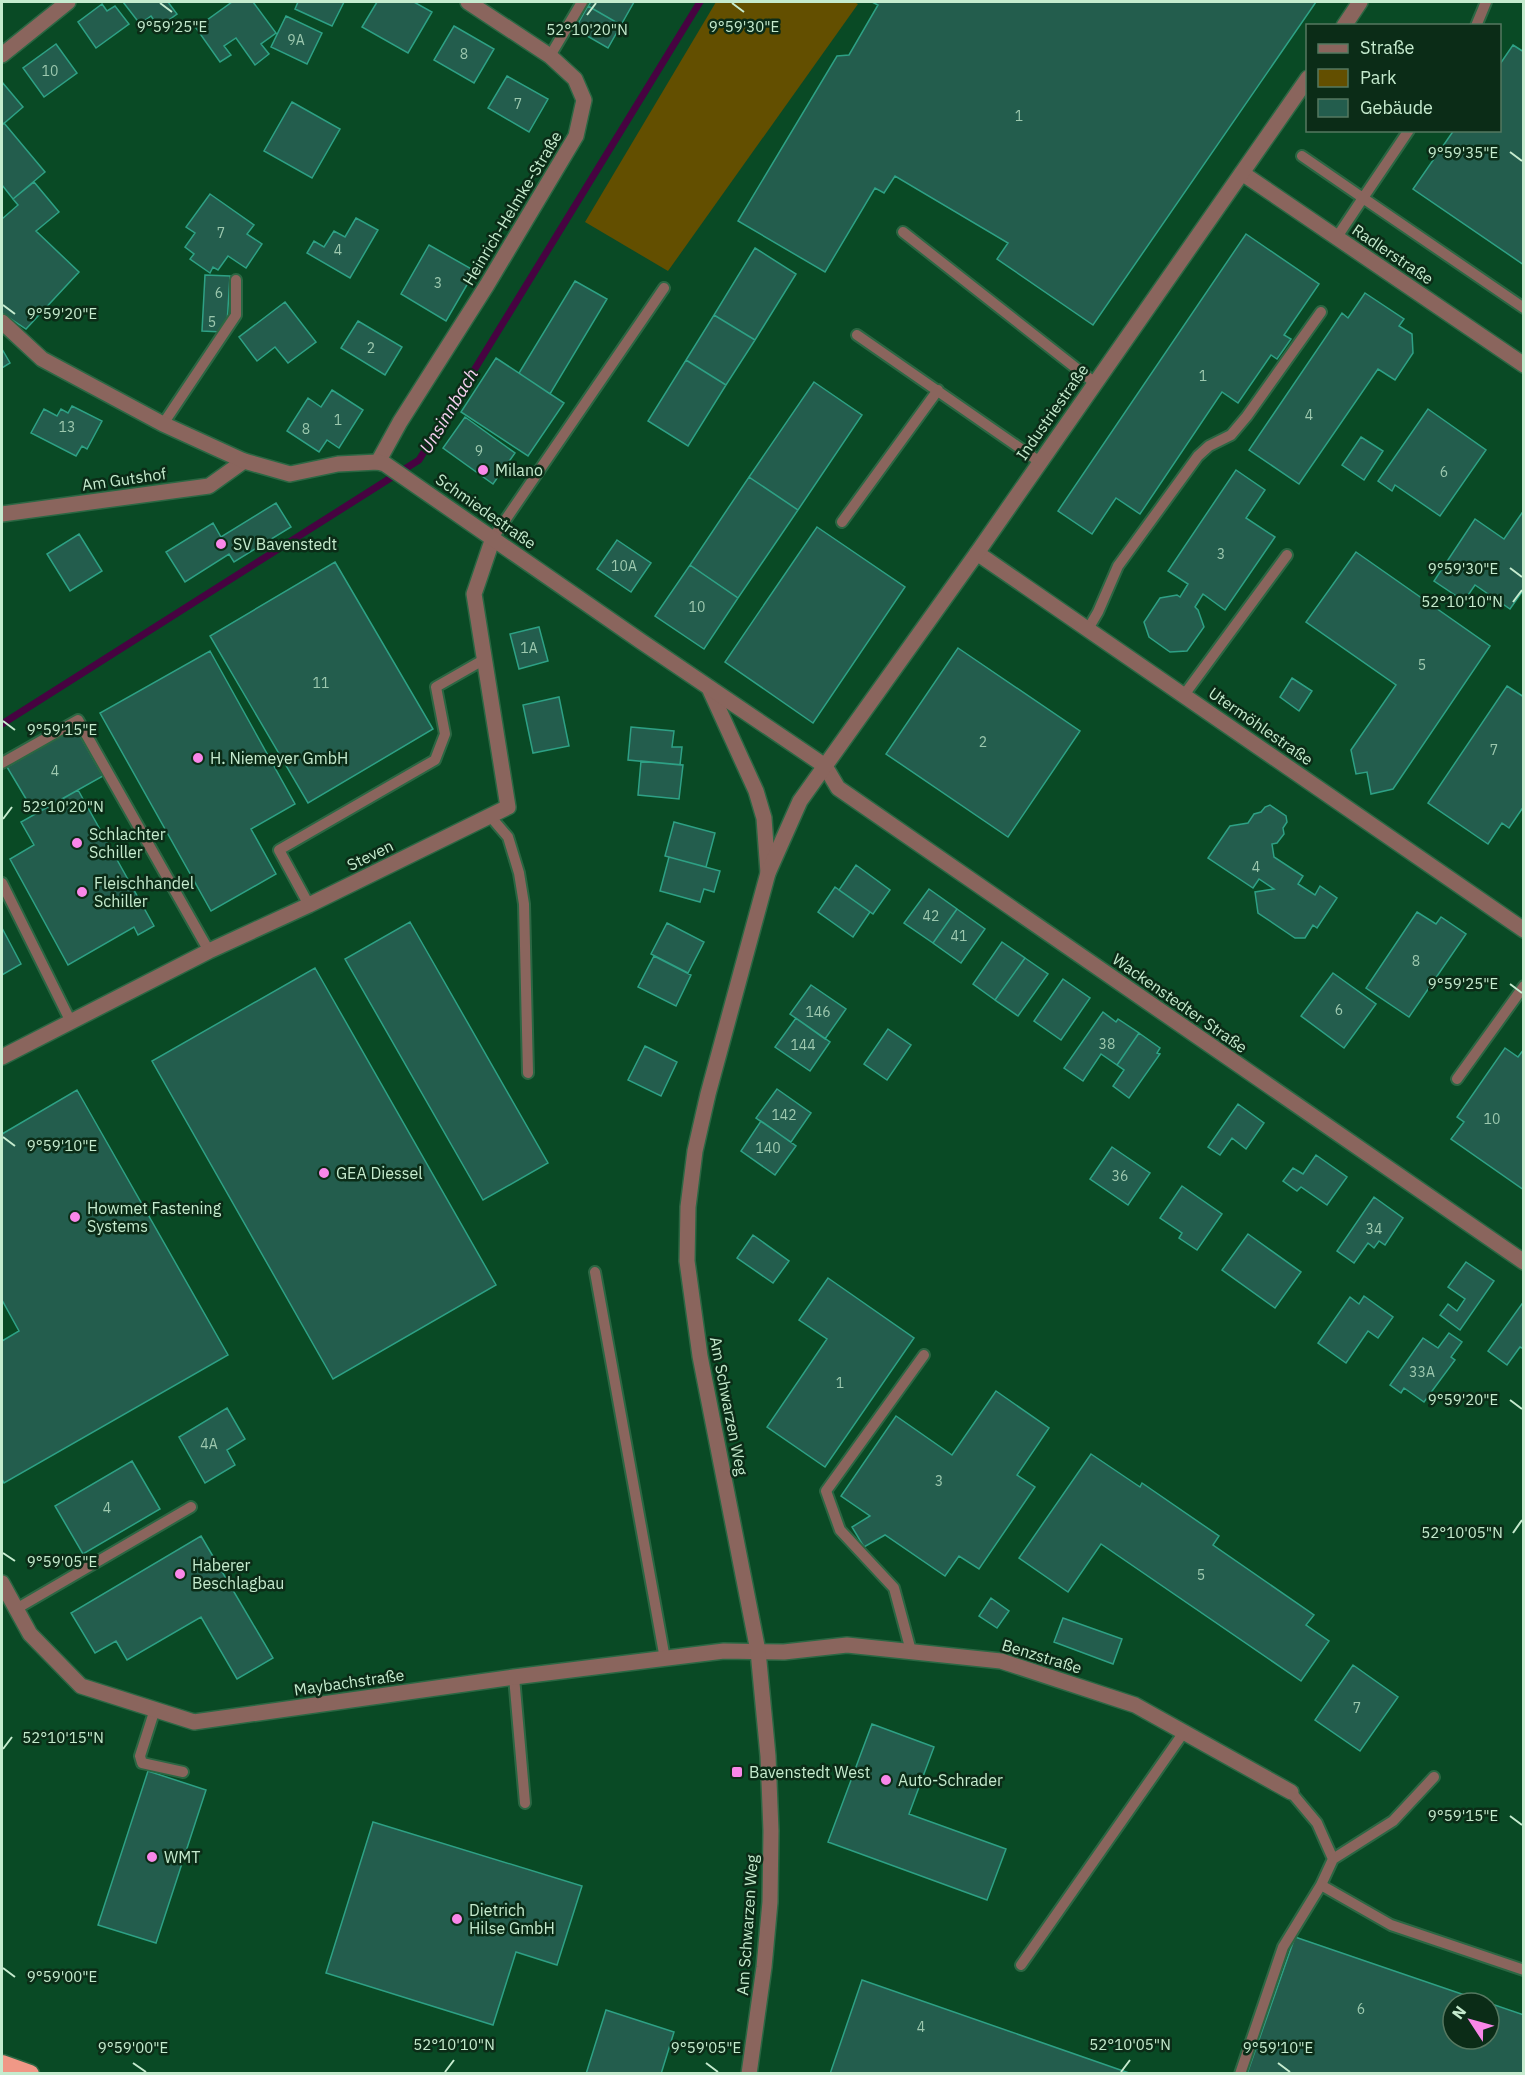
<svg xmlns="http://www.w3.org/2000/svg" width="1525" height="2075" font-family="'IBM Plex Sans',sans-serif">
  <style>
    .green { fill: #634f00 }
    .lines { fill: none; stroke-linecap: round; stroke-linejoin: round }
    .stream { stroke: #470341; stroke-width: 7 }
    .building { fill: #235d4d; stroke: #2ea185; stroke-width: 1.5 }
    .service-casing { stroke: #2b6743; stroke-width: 14 }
    .minor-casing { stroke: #2b6743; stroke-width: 18 }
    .tertiary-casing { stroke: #2b6743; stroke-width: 18 }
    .motorway-casing { stroke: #2b6743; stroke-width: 21 }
    .service { stroke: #8a655d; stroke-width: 10 }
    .minor { stroke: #8a655d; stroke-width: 15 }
    .tertiary { stroke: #8a655d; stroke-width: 15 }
    .motorway { stroke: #f09886; stroke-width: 18 }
    .ticks { fill: none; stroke: #c5ebce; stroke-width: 2 }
    .poi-dot { fill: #f987e9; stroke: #0b2c17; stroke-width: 2 }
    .labels { text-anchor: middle; stroke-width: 5; stroke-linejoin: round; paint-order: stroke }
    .number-label { font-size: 14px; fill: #9cc8ae }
    .street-label { font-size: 16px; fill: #c5ebce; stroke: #0b2c17 }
    .poi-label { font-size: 16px; fill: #c5ebce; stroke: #0b2c17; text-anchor: start }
    .water-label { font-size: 18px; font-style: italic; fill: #f8d1f1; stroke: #0b2c17 }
    .ticks-label { font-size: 15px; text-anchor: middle; fill: #c5ebce; stroke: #0b2c17; stroke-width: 5; stroke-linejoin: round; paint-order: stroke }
  </style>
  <rect width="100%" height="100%" fill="#094a25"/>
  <path class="green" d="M 716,2 L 854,2 L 858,4 L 668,271 L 585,222 Z"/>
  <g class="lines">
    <path class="stream" d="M 2,724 L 419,460 L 700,2"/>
  </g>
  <path class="building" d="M 123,2 L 168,2 L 177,14 L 159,27 L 151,16 L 140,24 Z
    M 232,2 L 253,2 L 276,33 L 261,44 L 269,54 L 255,65 L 236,38 L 224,46 L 231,55 L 220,62 L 196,28 Z
    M 298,2 L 344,2 L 332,26 L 295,9 Z
    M 377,2 L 414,2 L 432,12 L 408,53 L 362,27 Z
    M 591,2 L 634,2 L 621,25 L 588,6 Z
    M 872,2 L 1316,2 L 1093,325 L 997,259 L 1008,243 L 895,176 L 884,193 L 875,188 L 825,272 L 738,221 L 837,56 L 849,55 L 878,5 Z
    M 102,4 L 107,11 L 115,6 L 129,24 L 96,48 L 78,22 Z
    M 588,6 L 621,25 L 608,48 L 575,29 Z
    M 286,16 L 322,33 L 307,64 L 271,47 Z
    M 454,26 L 494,49 L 474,83 L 434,60 Z
    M 56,44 L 77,73 L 44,97 L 23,68 Z
    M 1513,45 L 1524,52 L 1524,265 L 1413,189 L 1454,130 L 1500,130 L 1500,64 Z
    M 507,76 L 548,99 L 529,132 L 488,108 Z
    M 2,82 L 23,107 L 2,125 Z
    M 292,102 L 340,129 L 312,178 L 264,151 Z
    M 4,123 L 45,172 L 13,199 L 2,185 L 2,125 Z
    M 34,182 L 59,212 L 36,231 L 79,272 L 26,329 L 2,313 L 2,219 L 18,205 L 13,199 Z
    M 210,194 L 254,225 L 247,234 L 262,244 L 246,268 L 228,256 L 218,270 L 213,267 L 210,273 L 190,259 L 194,254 L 185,247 L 195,233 L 186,227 Z
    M 356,218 L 378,230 L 350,278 L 307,253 L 314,241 L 324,247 L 334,231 L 345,237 Z
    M 1246,234 L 1319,284 L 1284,335 L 1291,339 L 1277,359 L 1271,355 L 1238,403 L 1222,392 L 1140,514 L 1116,498 L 1092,534 L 1058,511 Z
    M 429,245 L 475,271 L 446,321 L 401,294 Z
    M 755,248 L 796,274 L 755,340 L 714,315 Z
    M 205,275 L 230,276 L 227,324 L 222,332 L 202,331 Z
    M 575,281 L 607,299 L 550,394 L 519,373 Z
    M 1365,293 L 1404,319 L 1399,326 L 1412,334 L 1413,353 L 1395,380 L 1378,369 L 1299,484 L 1249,450 L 1342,313 L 1348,318 Z
    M 285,302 L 316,342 L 288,363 L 275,347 L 257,361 L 239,337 Z
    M 714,315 L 755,340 L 726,385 L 686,360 Z
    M 358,321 L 402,347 L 385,375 L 341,348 Z
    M 2,349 L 10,363 L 2,368 Z
    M 496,358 L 564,403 L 528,456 L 461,412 Z
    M 686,360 L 726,385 L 688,446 L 648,421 Z
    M 814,382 L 862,415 L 798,510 L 749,477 Z
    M 332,390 L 363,410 L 339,448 L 327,440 L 319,452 L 287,431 L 308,398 L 321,407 Z
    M 72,406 L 102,421 L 87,449 L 82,446 L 76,456 L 31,433 L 44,409 L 57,416 L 61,409 L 68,413 Z
    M 1428,409 L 1486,450 L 1440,516 L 1395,485 L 1392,491 L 1378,481 Z
    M 465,417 L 515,453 L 493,484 L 443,448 Z
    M 1361,437 L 1383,451 L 1364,480 L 1342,465 Z
    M 1236,470 L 1265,490 L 1246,518 L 1275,537 L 1225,610 L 1203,594 L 1195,607 L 1198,610 L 1204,627 L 1187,651 L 1170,652 L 1149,637 L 1144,622 L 1160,598 L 1177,595 L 1180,597 L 1188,584 L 1168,571 Z
    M 749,477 L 798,510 L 738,598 L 690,565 Z
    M 276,503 L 291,527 L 234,562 L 229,554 L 185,582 L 166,552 L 213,523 L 221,537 Z
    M 1524,510 L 1524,589 L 1510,609 L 1475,585 L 1464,601 L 1434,581 L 1475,519 L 1504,539 Z
    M 817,527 L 905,587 L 813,723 L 725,662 Z
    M 79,534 L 102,571 L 70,591 L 47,554 Z
    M 617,540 L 651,563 L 631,592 L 597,569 Z
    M 1356,552 L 1490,646 L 1393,789 L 1371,794 L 1367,772 L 1356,774 L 1351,750 L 1396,685 L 1306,622 Z
    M 335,562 L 433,729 L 308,803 L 210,636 Z
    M 690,565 L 738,598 L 704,649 L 655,616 Z
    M 539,627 L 548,661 L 519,669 L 510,634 Z
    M 958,648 L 1080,731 L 1008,837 L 886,754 Z
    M 210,651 L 295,804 L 251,829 L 276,874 L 211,911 L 100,713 Z
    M 1292,678 L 1312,691 L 1299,711 L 1280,697 Z
    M 1507,686 L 1524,697 L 1524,806 L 1509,828 L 1502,823 L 1488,844 L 1428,803 Z
    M 559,697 L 569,746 L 533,753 L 523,705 Z
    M 75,727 L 103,776 L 35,814 L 7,767 Z
    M 631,727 L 674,731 L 672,747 L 682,747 L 680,765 L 628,760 Z
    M 641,761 L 683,765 L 679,799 L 638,795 Z
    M 78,790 L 154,926 L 138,935 L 134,927 L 68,965 L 10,859 L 34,845 L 21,822 Z
    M 1270,805 L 1286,816 L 1287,822 L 1283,828 L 1284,834 L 1277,843 L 1272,844 L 1274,857 L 1303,876 L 1298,884 L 1315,895 L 1320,886 L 1337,898 L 1317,928 L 1313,925 L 1305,938 L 1295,938 L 1258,913 L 1255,892 L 1274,889 L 1259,879 L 1253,888 L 1208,858 L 1230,826 L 1248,823 L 1254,814 L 1261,812 L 1265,807 Z
    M 674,822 L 715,833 L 706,867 L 665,856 Z
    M 669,857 L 720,871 L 714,892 L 704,889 L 700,902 L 660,891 Z
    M 856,865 L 890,890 L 873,914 L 839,890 Z
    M 835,887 L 870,912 L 853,937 L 818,912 Z
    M 929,889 L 957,909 L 933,943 L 904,923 Z
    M 957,909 L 985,929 L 961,963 L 933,943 Z
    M 1417,912 L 1436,924 L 1441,917 L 1466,934 L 1409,1017 L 1366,988 Z
    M 410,922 L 548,1163 L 483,1200 L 345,959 Z
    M 667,923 L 704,942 L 688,973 L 651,954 Z
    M 2,928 L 21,964 L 2,975 Z
    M 1002,942 L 1025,958 L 995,1000 L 973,984 Z
    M 654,956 L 691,975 L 676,1006 L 638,987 Z
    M 1025,958 L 1048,974 L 1018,1016 L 995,1000 Z
    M 315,968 L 496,1285 L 333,1379 L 152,1061 Z
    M 1333,973 L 1376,1004 L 1344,1048 L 1301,1016 Z
    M 1063,979 L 1090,998 L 1061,1040 L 1034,1021 Z
    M 811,985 L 846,1009 L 825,1039 L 790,1014 Z
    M 1103,1012 L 1116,1022 L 1118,1019 L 1139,1033 L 1117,1065 L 1101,1054 L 1083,1081 L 1064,1068 Z
    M 796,1018 L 830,1042 L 810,1071 L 775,1047 Z
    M 888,1029 L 911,1045 L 887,1080 L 864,1064 Z
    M 1139,1033 L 1160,1048 L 1157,1053 L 1160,1054 L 1129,1098 L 1113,1086 L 1124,1070 L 1117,1065 Z
    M 645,1046 L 677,1062 L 661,1096 L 628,1080 Z
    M 1505,1048 L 1518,1057 L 1524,1049 L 1524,1190 L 1451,1139 L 1464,1122 L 1457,1117 Z
    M 777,1089 L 811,1113 L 791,1142 L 756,1118 Z
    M 77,1090 L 228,1355 L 4,1483 L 2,1479 L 2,1341 L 19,1331 L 2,1300 L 2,1134 Z
    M 1238,1104 L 1264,1123 L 1246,1149 L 1232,1138 L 1220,1155 L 1208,1147 Z
    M 761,1121 L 796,1146 L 775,1175 L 741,1151 Z
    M 1112,1147 L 1150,1173 L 1128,1205 L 1090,1179 Z
    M 1316,1155 L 1347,1177 L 1327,1205 L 1301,1187 L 1297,1191 L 1283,1181 L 1293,1168 L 1303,1174 Z
    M 1182,1186 L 1222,1214 L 1197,1250 L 1179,1238 L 1182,1233 L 1160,1218 Z
    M 1374,1197 L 1403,1218 L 1385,1245 L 1379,1241 L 1374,1248 L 1368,1243 L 1354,1263 L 1337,1251 Z
    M 1248,1234 L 1301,1272 L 1275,1308 L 1222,1270 Z
    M 753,1235 L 789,1261 L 773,1283 L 737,1258 Z
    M 1466,1262 L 1494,1281 L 1460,1330 L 1440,1315 L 1448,1304 L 1457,1311 L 1465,1299 L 1448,1287 Z
    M 828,1278 L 914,1338 L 825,1467 L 767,1427 L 827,1339 L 799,1320 Z
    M 1364,1296 L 1393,1317 L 1378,1338 L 1368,1331 L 1346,1363 L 1318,1343 L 1350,1297 L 1359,1304 Z
    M 1524,1301 L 1524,1349 L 1520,1347 L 1507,1365 L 1488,1351 Z
    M 1449,1333 L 1462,1342 L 1451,1357 L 1455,1360 L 1424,1402 L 1404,1388 L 1401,1393 L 1390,1385 L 1423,1338 L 1438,1348 Z
    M 996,1391 L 1049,1428 L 1017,1475 L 1035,1487 L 979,1569 L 959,1556 L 945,1576 L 885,1535 L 864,1547 L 852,1527 L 870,1516 L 841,1496 L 896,1416 L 952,1455 Z
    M 227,1408 L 245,1439 L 227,1450 L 235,1465 L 205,1483 L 179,1437 Z
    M 1091,1454 L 1140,1487 L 1142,1483 L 1219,1536 L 1213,1545 L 1314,1615 L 1306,1625 L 1329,1641 L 1301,1681 L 1101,1544 L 1068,1592 L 1019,1558 Z
    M 132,1461 L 160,1509 L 83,1554 L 55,1506 Z
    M 201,1536 L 273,1658 L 237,1679 L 201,1617 L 127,1660 L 116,1641 L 95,1653 L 71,1613 Z
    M 991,1598 L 1009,1611 L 997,1628 L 979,1616 Z
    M 1063,1618 L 1122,1639 L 1113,1664 L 1054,1642 Z
    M 1353,1665 L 1398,1697 L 1360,1751 L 1315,1720 Z
    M 872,1724 L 934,1747 L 909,1814 L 1006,1849 L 987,1900 L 828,1842 Z
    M 148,1771 L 206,1790 L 156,1943 L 98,1925 Z
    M 373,1822 L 582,1886 L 557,1965 L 516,1952 L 493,2025 L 326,1973 Z
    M 1295,1937 L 1488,2003 L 1453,2003 L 1453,2039 L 1489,2039 L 1489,2003 L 1524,2015 L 1524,2074 L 1247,2074 Z
    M 862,1980 L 1132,2074 L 830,2074 Z
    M 606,2010 L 674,2032 L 661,2074 L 586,2074 Z"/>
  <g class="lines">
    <defs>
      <path id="service" d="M 1476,26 L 1486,2
        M 550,56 L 582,2
        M 1302,156 L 1363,198 L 1409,130
        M 903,232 L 1095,383
        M 1337,237 L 1363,198 L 1524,308
        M 857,335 L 1040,462
        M 163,424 L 236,315 L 236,280
        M 842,522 L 938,390
        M 493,538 L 664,288
        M 1088,629 L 1098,612 L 1118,566 L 1198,456 L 1209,446 L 1231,435 L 1247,416 L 1321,312
        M 1184,695 L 1287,555
        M 2,763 L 78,720 L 209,951
        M 490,816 L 508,837 L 519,873 L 524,904 L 528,1073
        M 2,883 L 71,1022
        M 309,905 L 279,850 L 435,760 L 445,734 L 436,687 L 485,659
        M 1457,1079 L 1524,986
        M 595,1272 L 665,1659
        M 16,1609 L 191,1507
        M 911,1651 L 894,1588 L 840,1530 L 826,1491 L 924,1355
        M 514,1677 L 525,1803
        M 155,1709 L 140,1756 L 142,1763 L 183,1772
        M 1333,1859 L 1393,1821 L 1434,1777
        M 1321,1885 L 1391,1925 L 1524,1970
        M 1021,1965 L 1184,1732
        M 1240,2074 L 1283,1947 L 1321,1885 L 1333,1859 L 1317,1823 L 1291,1792"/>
      <path id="minor" d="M 2,55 L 68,2
        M 1242,173 L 1524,365
        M 378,462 L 400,422 L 487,285 L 576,136 L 584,100 L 575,79 L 550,56 L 468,2
        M 2,514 L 209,486 L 244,461
        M 977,553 L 1524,930
        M 709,688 L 756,791 L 764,818 L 768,873
        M 825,766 L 838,788 L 1524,1262
        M 2,1057 L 209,951 L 309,905 L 508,807 L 474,594 L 493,538
        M 2,1583 L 30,1634 L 81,1686 L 194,1722 L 514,1677 L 724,1651 L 784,1652 L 847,1645 L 1001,1661 L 1135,1705 L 1291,1792"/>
      <path id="tertiary" d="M 1344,26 L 1360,2
        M 2,322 L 42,359 L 163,424 L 244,461 L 290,474 L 338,464 L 378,462 L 385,464 L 642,642 L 825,766
        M 749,2074 L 764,1967 L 770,1902 L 771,1831 L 768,1756 L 758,1651 L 700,1356 L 687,1261 L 688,1207 L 695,1151 L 708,1094 L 768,873 L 800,801 L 977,553 L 1308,78"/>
      <path id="motorway" d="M 2,2064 L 30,2074"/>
    </defs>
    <use href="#service" class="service-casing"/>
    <use href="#minor" class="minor-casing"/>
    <use href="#tertiary" class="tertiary-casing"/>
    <use href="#motorway" class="motorway-casing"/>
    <use href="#service" class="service"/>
    <use href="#minor" class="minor"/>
    <use href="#tertiary" class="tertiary"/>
    <use href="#motorway" class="motorway"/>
  </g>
  <path class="ticks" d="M 160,3 L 172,12M 732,3 L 744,12M 587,15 L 596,3M 1510,152 L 1522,161M 3,305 L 15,314M 1510,568 L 1522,577M 1513,602 L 1522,590M 3,721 L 15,730M 3,819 L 12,807M 1510,984 L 1522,993M 3,1137 L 15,1146M 1510,1400 L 1522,1409M 1513,1533 L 1522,1520M 3,1553 L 15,1561M 3,1749 L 12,1737M 1510,1816 L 1522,1825M 3,1968 L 15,1977M 133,2063 L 146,2072M 706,2063 L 718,2072M 1278,2063 L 1290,2072M 445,2072 L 454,2060M 1121,2072 L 1130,2060"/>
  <g class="poi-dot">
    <circle cx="483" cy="470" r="6"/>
    <circle cx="221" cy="544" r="6"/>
    <circle cx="198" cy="758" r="6"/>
    <circle cx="77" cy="843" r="6"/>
    <circle cx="82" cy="892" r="6"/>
    <circle cx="324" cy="1173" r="6"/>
    <circle cx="75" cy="1217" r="6"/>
    <circle cx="180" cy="1574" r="6"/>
    <rect x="731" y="1766" width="12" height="12" rx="3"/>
    <circle cx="886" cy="1780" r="6"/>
    <circle cx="152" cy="1857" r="6"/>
    <circle cx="457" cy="1919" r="6"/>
  </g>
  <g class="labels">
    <g class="number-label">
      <text x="296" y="45">9A</text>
      <text x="464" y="59">8</text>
      <text x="50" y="76">10</text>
      <text x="518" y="109">7</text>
      <text x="1019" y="121">1</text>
      <text x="221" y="238">7</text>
      <text x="338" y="255">4</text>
      <text x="438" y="288">3</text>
      <text x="219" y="298">6</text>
      <text x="212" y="327">5</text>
      <text x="371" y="353">2</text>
      <text x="1203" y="381">1</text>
      <text x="1309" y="420">4</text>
      <text x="338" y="425">1</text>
      <text x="67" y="432">13</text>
      <text x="306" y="434">8</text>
      <text x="479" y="456">9</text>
      <text x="1444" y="477">6</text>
      <text x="1221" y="559">3</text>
      <text x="624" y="571">10A</text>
      <text x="697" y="612">10</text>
      <text x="529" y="653">1A</text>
      <text x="1422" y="670">5</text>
      <text x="321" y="688">11</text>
      <text x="983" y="747">2</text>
      <text x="1494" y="755">7</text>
      <text x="55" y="776">4</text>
      <text x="1256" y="872">4</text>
      <text x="931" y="921">42</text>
      <text x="959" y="941">41</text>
      <text x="1416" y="966">8</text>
      <text x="1339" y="1015">6</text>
      <text x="818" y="1017">146</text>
      <text x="1107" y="1049">38</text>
      <text x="803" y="1050">144</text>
      <text x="784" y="1120">142</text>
      <text x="1492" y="1124">10</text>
      <text x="768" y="1153">140</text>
      <text x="1120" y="1181">36</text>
      <text x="1374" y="1234">34</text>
      <text x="1422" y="1377">33A</text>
      <text x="840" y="1388">1</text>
      <text x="209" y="1449">4A</text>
      <text x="939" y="1486">3</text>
      <text x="107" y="1513">4</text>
      <text x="1201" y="1580">5</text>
      <text x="1357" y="1713">7</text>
      <text x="1361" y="2014">6</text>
      <text x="921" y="2032">4</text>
    </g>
    <g class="street-label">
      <text transform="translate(512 208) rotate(-59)" y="6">Heinrich-Helmke-Straße</text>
      <text transform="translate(1393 254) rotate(34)" y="6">Radlerstraße</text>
      <text transform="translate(1052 412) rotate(-55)" y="6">Industriestraße</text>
      <text transform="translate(124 479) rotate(-8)" y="6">Am Gutshof</text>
      <text transform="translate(486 511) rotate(35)" y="6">Schmiedestraße</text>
      <text transform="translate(1261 726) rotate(35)" y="6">Utermöhlestraße</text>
      <text transform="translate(370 855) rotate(-26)" y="6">Steven</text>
      <text transform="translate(1180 1003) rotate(35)" y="6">Wackenstedter Straße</text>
      <text transform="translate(729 1406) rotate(79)" y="6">Am Schwarzen Weg</text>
      <text transform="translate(1042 1656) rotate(17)" y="6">Benzstraße</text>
      <text transform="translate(349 1682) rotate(-8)" y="6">Maybachstraße</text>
      <text transform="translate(747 1925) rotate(-86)" y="6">Am Schwarzen Weg</text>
    </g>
    <g class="poi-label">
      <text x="495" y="476">Milano</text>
      <text x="233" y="550">SV Bavenstedt</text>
      <text x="210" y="764">H. Niemeyer GmbH</text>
      <text x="89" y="840">Schlachter<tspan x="89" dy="18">Schiller</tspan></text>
      <text x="94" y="889">Fleischhandel<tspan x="94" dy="18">Schiller</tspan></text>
      <text x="336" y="1179">GEA Diessel</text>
      <text x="87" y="1214">Howmet Fastening<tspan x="87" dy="18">Systems</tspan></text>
      <text x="192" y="1571">Haberer<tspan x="192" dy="18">Beschlagbau</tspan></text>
      <text x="749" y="1778">Bavenstedt West</text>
      <text x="898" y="1786">Auto-Schrader</text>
      <text x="164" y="1863">WMT</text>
      <text x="469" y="1916">Dietrich<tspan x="469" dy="18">Hilse GmbH</tspan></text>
    </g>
    <g class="water-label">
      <text transform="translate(449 411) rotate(-59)" y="6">Unsinnbach</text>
    </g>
  </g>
  <g class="ticks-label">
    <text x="172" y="32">9°59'25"E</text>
    <text x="744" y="32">9°59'30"E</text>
    <text x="587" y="35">52°10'20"N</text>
    <text x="1463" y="158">9°59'35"E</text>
    <text x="62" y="319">9°59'20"E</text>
    <text x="1463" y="574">9°59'30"E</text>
    <text x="1462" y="607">52°10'10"N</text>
    <text x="62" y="735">9°59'15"E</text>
    <text x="63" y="812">52°10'20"N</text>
    <text x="1463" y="989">9°59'25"E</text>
    <text x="62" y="1151">9°59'10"E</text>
    <text x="1463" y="1405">9°59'20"E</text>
    <text x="1462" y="1538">52°10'05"N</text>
    <text x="62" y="1567">9°59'05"E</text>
    <text x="63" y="1743">52°10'15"N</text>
    <text x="1463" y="1821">9°59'15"E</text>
    <text x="62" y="1982">9°59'00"E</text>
    <text x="454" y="2050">52°10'10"N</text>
    <text x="1130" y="2050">52°10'05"N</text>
    <text x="133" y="2053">9°59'00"E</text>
    <text x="706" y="2053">9°59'05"E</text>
    <text x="1278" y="2053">9°59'10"E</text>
  </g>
  <rect width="1525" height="2075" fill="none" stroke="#c5ebce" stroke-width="6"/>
  <rect x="1306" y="24" width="195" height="108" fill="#0b2c17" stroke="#557860" stroke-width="1.5"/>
  <rect x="1318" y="44" width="30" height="9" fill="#8a655d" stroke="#557860" stroke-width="1.5"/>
  <text x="1360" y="54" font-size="18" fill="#c5ebce">Straße</text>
  <rect x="1318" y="69" width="30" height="18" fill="#634f00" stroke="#557860" stroke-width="1.5"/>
  <text x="1360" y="84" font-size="18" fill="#c5ebce">Park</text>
  <rect x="1318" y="99" width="30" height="18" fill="#235d4d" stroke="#557860" stroke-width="1.5"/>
  <text x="1360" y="114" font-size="18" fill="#c5ebce">Gebäude</text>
  <g transform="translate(1471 2021) rotate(306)"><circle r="28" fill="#0b2c17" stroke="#557860" stroke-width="1.5"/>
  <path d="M0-4.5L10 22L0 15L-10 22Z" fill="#f987e9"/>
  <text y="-9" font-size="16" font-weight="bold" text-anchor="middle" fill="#c5ebce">N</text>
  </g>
</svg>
